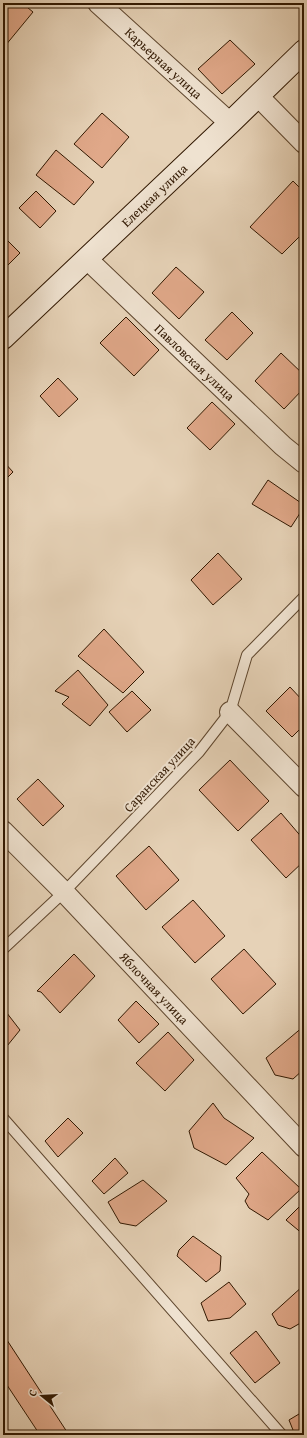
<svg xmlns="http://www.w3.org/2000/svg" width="307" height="1438" font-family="'Gentium Book Plus',serif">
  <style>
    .building { fill: #e0a889; stroke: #301700 }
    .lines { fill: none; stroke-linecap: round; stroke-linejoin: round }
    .lane-casing { stroke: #5e462e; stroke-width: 12 }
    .street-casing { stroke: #5e462e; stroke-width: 22 }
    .secondary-casing { stroke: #301700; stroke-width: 24 }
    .lane { stroke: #efe2d0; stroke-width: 10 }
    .street { stroke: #efe2d0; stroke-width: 20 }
    .secondary { stroke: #efe2d0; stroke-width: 22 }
    .labels { text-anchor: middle; stroke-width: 4; stroke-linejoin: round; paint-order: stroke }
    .street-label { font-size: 13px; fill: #301700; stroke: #efe2d0 }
  </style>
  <rect width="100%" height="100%" fill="#e6d2b7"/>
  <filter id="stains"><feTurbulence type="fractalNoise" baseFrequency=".005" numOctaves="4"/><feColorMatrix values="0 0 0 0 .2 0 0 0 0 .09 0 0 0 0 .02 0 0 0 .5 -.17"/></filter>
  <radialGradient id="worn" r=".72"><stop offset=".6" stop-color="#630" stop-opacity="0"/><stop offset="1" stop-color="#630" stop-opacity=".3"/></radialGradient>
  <path class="building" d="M 3,3 L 22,3 L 33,12 L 5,46 L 3,45 Z
    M 230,40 L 255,64 L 222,94 L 198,69 Z
    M 102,113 L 129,137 L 102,168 L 74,144 Z
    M 56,150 L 94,182 L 74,205 L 36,175 Z
    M 293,181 L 304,192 L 304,232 L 282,254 L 250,227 Z
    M 36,191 L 56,211 L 40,228 L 19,208 Z
    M 3,236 L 20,253 L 3,270 Z
    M 176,267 L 204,292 L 179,319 L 152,293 Z
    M 232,312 L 253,333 L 227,360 L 205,340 Z
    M 126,317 L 159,350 L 134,376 L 100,343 Z
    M 281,353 L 304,375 L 304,388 L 284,409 L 255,381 Z
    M 58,378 L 78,399 L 59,417 L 40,396 Z
    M 212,402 L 235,424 L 210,450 L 187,428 Z
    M 3,461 L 13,472 L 3,482 Z
    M 268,480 L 304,505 L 304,507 L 291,527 L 252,504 Z
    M 218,553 L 242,579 L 213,605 L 191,580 Z
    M 104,629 L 144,672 L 123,693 L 78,656 Z
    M 78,670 L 108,705 L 90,726 L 62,704 L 69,697 L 55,691 Z
    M 290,687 L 304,702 L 304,725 L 292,737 L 266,711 Z
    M 132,691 L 151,710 L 127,732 L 109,712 Z
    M 230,760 L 269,801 L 238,831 L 199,790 Z
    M 38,779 L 64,806 L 43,826 L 17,799 Z
    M 281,813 L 304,840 L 304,861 L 286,878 L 251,840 Z
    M 149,846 L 179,880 L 146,910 L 116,876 Z
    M 193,900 L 225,936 L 195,963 L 162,927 Z
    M 244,949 L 276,984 L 243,1014 L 211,979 Z
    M 74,954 L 95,976 L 60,1013 L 41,992 L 37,991 Z
    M 136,1001 L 159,1024 L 139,1043 L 118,1020 Z
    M 3,1008 L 20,1030 L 3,1051 Z
    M 304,1026 L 304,1069 L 293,1079 L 275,1075 L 266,1058 Z
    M 168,1032 L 194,1060 L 165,1091 L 136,1063 Z
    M 213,1103 L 224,1118 L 254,1138 L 226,1165 L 194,1148 L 189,1131 Z
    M 68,1118 L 83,1133 L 58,1157 L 45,1141 Z
    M 262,1152 L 301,1189 L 268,1220 L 249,1208 L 245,1201 L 249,1194 L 236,1178 Z
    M 115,1158 L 128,1173 L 104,1194 L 92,1181 Z
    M 143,1180 L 167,1201 L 136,1226 L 120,1223 L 108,1202 Z
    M 304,1202 L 304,1235 L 286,1220 Z
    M 193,1236 L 221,1256 L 220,1271 L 206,1282 L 177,1256 L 179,1250 Z
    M 229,1282 L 246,1304 L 230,1318 L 208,1321 L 201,1303 Z
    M 304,1285 L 304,1321 L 290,1329 L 278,1325 L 272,1314 Z
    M 256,1331 L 280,1363 L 255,1383 L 230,1353 Z
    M 3,1334 L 69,1435 L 40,1435 L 3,1379 Z
    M 304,1411 L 304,1435 L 295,1435 L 289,1420 Z"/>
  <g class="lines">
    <defs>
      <path id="lane" d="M 3,949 L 64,892 L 199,752 L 230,712 L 247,655 L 304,597
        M 3,1118 L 282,1435"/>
      <g id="street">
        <path id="s1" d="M 98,3 L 230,123"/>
        <path d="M 258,96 L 304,143"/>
        <path id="s2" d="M 87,259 L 283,446 L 304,463"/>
        <path d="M 230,712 L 304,787"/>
        <path id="s3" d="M 3,831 L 64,892 L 304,1147"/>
      </g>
      <g id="secondary">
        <path id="s4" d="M 3,338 L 230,123 L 304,51"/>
      </g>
    </defs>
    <use href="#lane" class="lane-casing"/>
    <use href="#street" class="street-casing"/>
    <use href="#secondary" class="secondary-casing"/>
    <use href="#lane" class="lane"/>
    <use href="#street" class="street"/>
    <use href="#secondary" class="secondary"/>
  </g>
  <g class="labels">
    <g class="street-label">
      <text dy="5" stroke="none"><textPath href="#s1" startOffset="89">Карьерная улица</textPath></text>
      <text dy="5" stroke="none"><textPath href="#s4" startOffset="208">Елецкая улица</textPath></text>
      <text dy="5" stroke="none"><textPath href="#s2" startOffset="149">Павловская улица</textPath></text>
      <text transform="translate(159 774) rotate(-47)" y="5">Саранская улица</text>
      <text dy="5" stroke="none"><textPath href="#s3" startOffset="218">Яблочная улица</textPath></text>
    </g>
  </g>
  <rect width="307" height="1438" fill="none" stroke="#e6d2b7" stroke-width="16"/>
  <rect x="4" y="4" width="299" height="1430" fill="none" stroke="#301700" stroke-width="2"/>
  <rect x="8" y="8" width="291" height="1422" fill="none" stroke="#301700"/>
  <g transform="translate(42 1396) rotate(288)" stroke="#efe2d0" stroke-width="3" paint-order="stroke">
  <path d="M0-3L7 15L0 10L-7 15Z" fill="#301700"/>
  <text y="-6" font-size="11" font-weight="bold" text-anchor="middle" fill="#301700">С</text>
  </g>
  <rect width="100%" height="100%" filter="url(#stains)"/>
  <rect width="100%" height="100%" fill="url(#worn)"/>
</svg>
